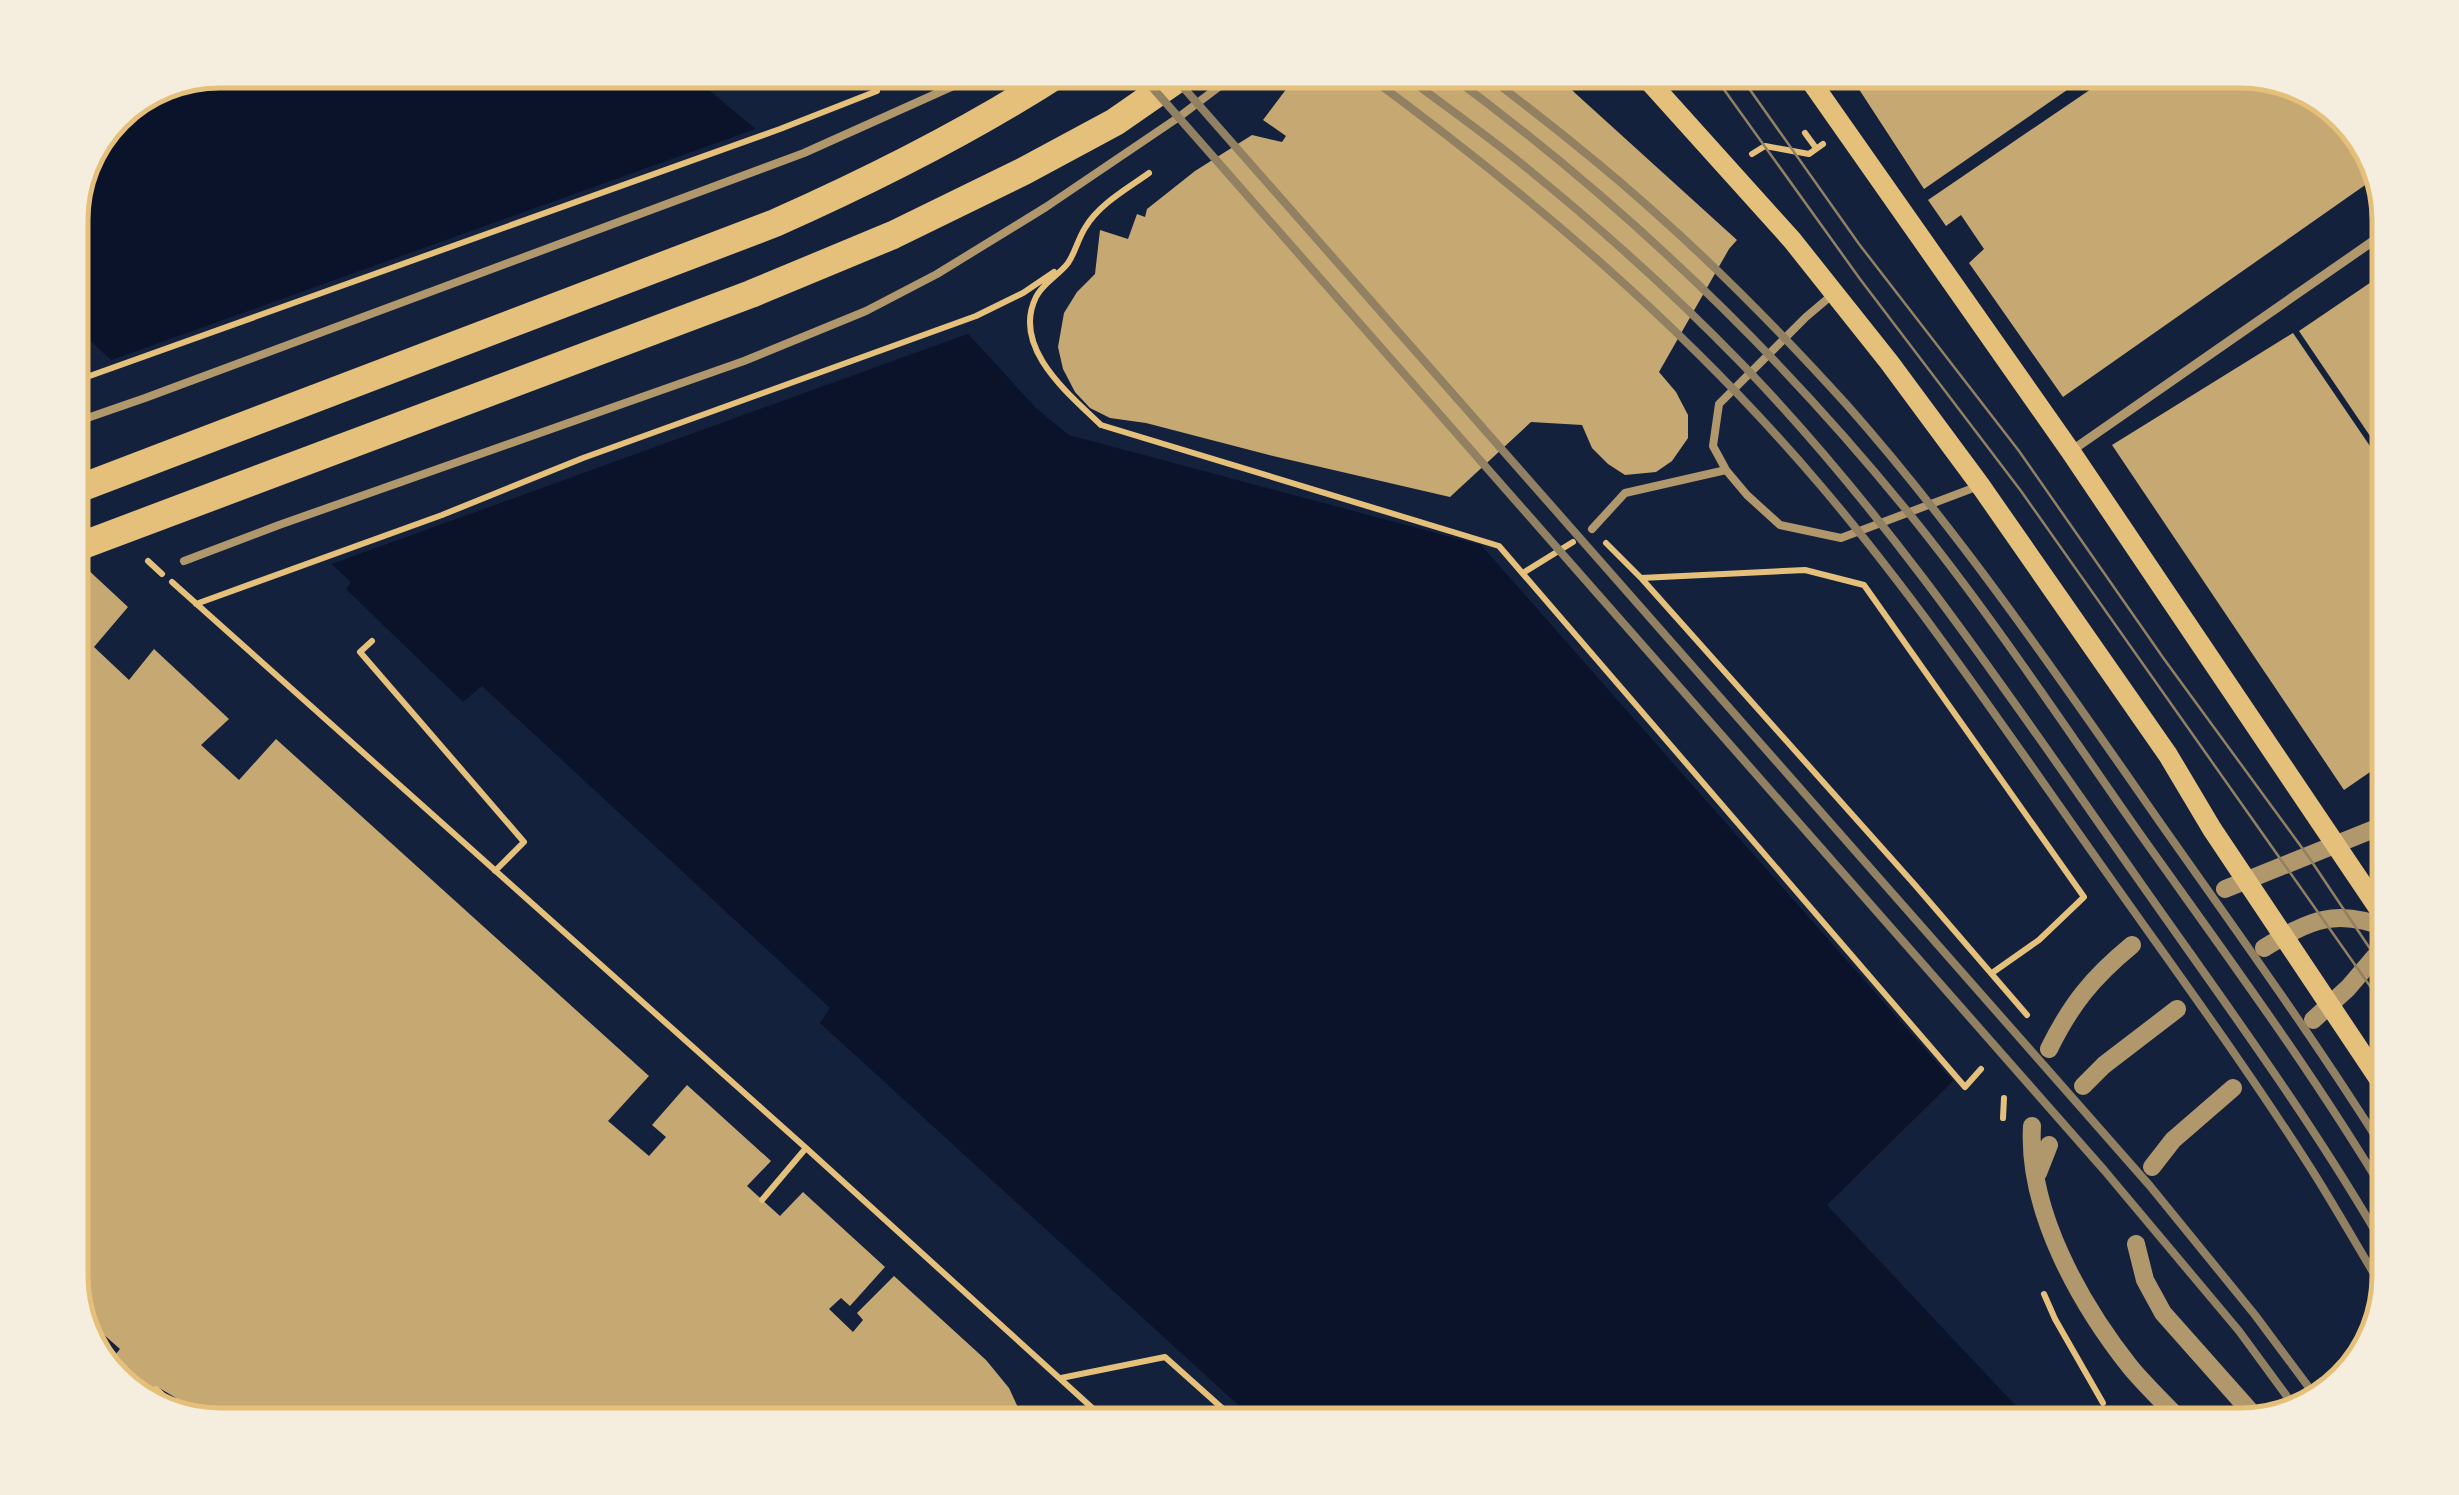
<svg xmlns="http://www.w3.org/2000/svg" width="2459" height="1495" font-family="'Noto Serif',serif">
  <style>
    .water { fill: #0b132b }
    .pier { fill: #14213d }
    .building { fill: #c6a872 }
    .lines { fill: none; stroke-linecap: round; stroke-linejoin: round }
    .path { stroke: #e5c07b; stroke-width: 6 }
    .service { stroke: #b1986c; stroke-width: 8 }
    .pedestrian { stroke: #b1986c; stroke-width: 9 }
    .minor { stroke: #b1986c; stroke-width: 10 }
    .tertiary { stroke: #b1986c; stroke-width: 18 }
    .secondary { stroke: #e5c07b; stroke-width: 20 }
    .trunk { stroke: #e5c07b; stroke-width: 28 }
    .tram { stroke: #918062; stroke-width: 2.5 }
    .rail { stroke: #918062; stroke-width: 8 }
    .rim { fill: none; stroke: #e5c07b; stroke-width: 5 }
  </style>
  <rect width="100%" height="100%" fill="#14213d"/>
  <path class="water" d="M 219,70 L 685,70 L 752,126 L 971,337 L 1036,408 L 1069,435 L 1481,545 L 1953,1081 L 1827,1205 L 2034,1425 L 1260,1425 L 820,1023 L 830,1008 L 482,686 L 463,702 L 346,589 L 351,582 L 70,322 L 70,210 L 114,113 Z"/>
  <path class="pier" d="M 761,127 L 973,332 L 326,566 L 106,362 Z"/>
  <path class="building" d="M 1328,70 L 1552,70 L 1575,93 L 1737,240 L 1729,249 L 1659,372 L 1676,392 L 1688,415 L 1688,438 L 1672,461 L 1656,472 L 1625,475 L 1608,464 L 1592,448 L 1582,425 L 1531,422 L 1450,497 L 1273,456 L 1146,423 L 1110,418 L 1090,408 L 1075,392 L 1063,369 L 1058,347 L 1064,313 L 1077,292 L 1095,274 L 1100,230 L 1128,239 L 1137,214 L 1145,217 L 1147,209 L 1195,171 L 1252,135 L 1282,142 L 1286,136 L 1263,120 L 1299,72 L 1315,85 Z
    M 1861,70 L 2096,70 L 1924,189 L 1851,77 Z
    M 2119,70 L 2240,70 L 2315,90 L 2369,144 L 2378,176 L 2063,397 L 1969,263 L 1984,249 L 1961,215 L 1946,226 L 1928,200 Z
    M 2389,270 L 2389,464 L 2299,331 Z
    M 2293,333 L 2389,474 L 2389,759 L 2344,790 L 2112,445 Z
    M 70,553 L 128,607 L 94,647 L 129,680 L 154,649 L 229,719 L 201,745 L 239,780 L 276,739 L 649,1076 L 608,1121 L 649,1156 L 666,1137 L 652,1125 L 687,1085 L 771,1161 L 747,1186 L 780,1216 L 803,1192 L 885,1267 L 850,1306 L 841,1298 L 829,1309 L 853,1332 L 863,1320 L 857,1313 L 894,1276 L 986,1360 L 1009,1388 L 1026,1425 L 223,1425 L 159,1388 L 143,1403 L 106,1366 L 120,1349 L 87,1320 L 83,1325 L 70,1285 Z"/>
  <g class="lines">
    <path class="path" d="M 1805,133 L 1816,148
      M 1752,154 L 1765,146 L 1809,154 L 1823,144
      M 1149,173 C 1127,189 1099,204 1085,228 C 1078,239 1075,253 1068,263 C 1059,275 1043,283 1036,297 C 1011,348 1069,394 1101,425 L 1499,546 L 1965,1087 L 1981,1069
      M 70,383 L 780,129 L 877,91
      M 1606,543 L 1641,578 L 1805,570 L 1864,585 L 2084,897 L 2039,940 L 1992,973
      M 148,561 L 162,574
      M 1523,573 L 1573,542
      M 1642,579 L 1915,885 L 2027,1015
      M 172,582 L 806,1148 L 1111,1425
      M 196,604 L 442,515 L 583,458 L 976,316 L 1023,293 L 1054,272
      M 372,641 L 360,652 L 524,842 L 495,871
      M 2003,1118 L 2004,1098
      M 762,1200 L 806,1148
      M 2044,1294 L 2055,1319 L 2103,1403
      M 93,1353 L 111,1360
      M 1061,1378 L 1165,1357 L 1241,1425
      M 156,1389 L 186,1416"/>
    <path class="service" d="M 1832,295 L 1806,317 L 1719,404 L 1713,446 L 1726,470 L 1747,495 L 1780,525 L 1841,538 L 1976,487
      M 70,424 L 145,398 L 804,153 L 989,70
      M 1592,529 L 1625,493 L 1726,470
      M 184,561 L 279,525 L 744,361 L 866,311 L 937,274 L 1046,207 L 1179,117 L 1241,70"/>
    <path class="pedestrian" d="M 2071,451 L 2389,230"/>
    <path class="minor" d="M 1812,81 L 1827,70"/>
    <path class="tertiary" d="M 2225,889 L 2389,823
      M 2264,948 C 2310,920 2336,907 2389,929
      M 2313,1020 L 2348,988 L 2389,940
      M 2049,1049 C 2071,1004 2093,977 2132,945
      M 2083,1086 L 2104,1065 L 2177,1009
      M 2032,1126 C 2027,1210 2080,1304 2131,1368 C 2148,1388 2167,1406 2185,1425
      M 2152,1167 L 2173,1140 L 2233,1088
      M 2038,1173 L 2049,1145
      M 2136,1244 L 2145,1280 L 2163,1313 L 2258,1420"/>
    <path class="secondary" d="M 1639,70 L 1792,240 L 1889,362 L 1980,485 L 2168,755 L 2212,829 L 2389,1094
      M 1803,70 L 2071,452 L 2389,924"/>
    <path class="trunk" d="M 70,492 L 775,223 C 874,179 972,130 1064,70
      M 70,550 L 751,294 L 893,235 L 1024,171 L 1115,122 L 1190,70"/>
    <path class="tram" d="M 1710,70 L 1860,279 L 2021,491 L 2389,1013
      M 1736,70 L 1859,244 L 2019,451 L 2164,659 L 2308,856 L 2389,977"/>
    <path class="rail" d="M 1137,70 L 2104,1170 L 2239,1331 L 2297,1410
      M 1168,70 L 2150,1186 L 2255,1315 L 2319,1401
      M 1360,70 C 1528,193 1686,327 1821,486 C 1922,605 2009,735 2099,862 C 2170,963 2244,1063 2310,1167 C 2336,1208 2360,1251 2385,1292
      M 1397,70 C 1441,103 1486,134 1528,169 C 1603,230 1675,295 1742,364 C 1891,518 2010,697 2133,872 C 2221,998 2313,1121 2389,1255
      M 1443,70 C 1616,197 1772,345 1908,512 C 1990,613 2063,724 2138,831 C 2224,952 2313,1072 2389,1200
      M 1480,70 C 1542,118 1603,165 1661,218 C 1727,277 1788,340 1847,405 C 1962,535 2060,679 2159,821 C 2237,932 2317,1042 2389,1158"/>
  </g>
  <path d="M0 0H2459V1495H0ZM220 88H2240A132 132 0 0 1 2372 220V1276A132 132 0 0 1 2240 1408H220A132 132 0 0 1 88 1276V220A132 132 0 0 1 220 88Z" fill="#f5edde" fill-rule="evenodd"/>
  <path class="rim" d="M220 88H2240A132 132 0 0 1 2372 220V1276A132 132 0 0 1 2240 1408H220A132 132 0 0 1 88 1276V220A132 132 0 0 1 220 88Z"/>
</svg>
